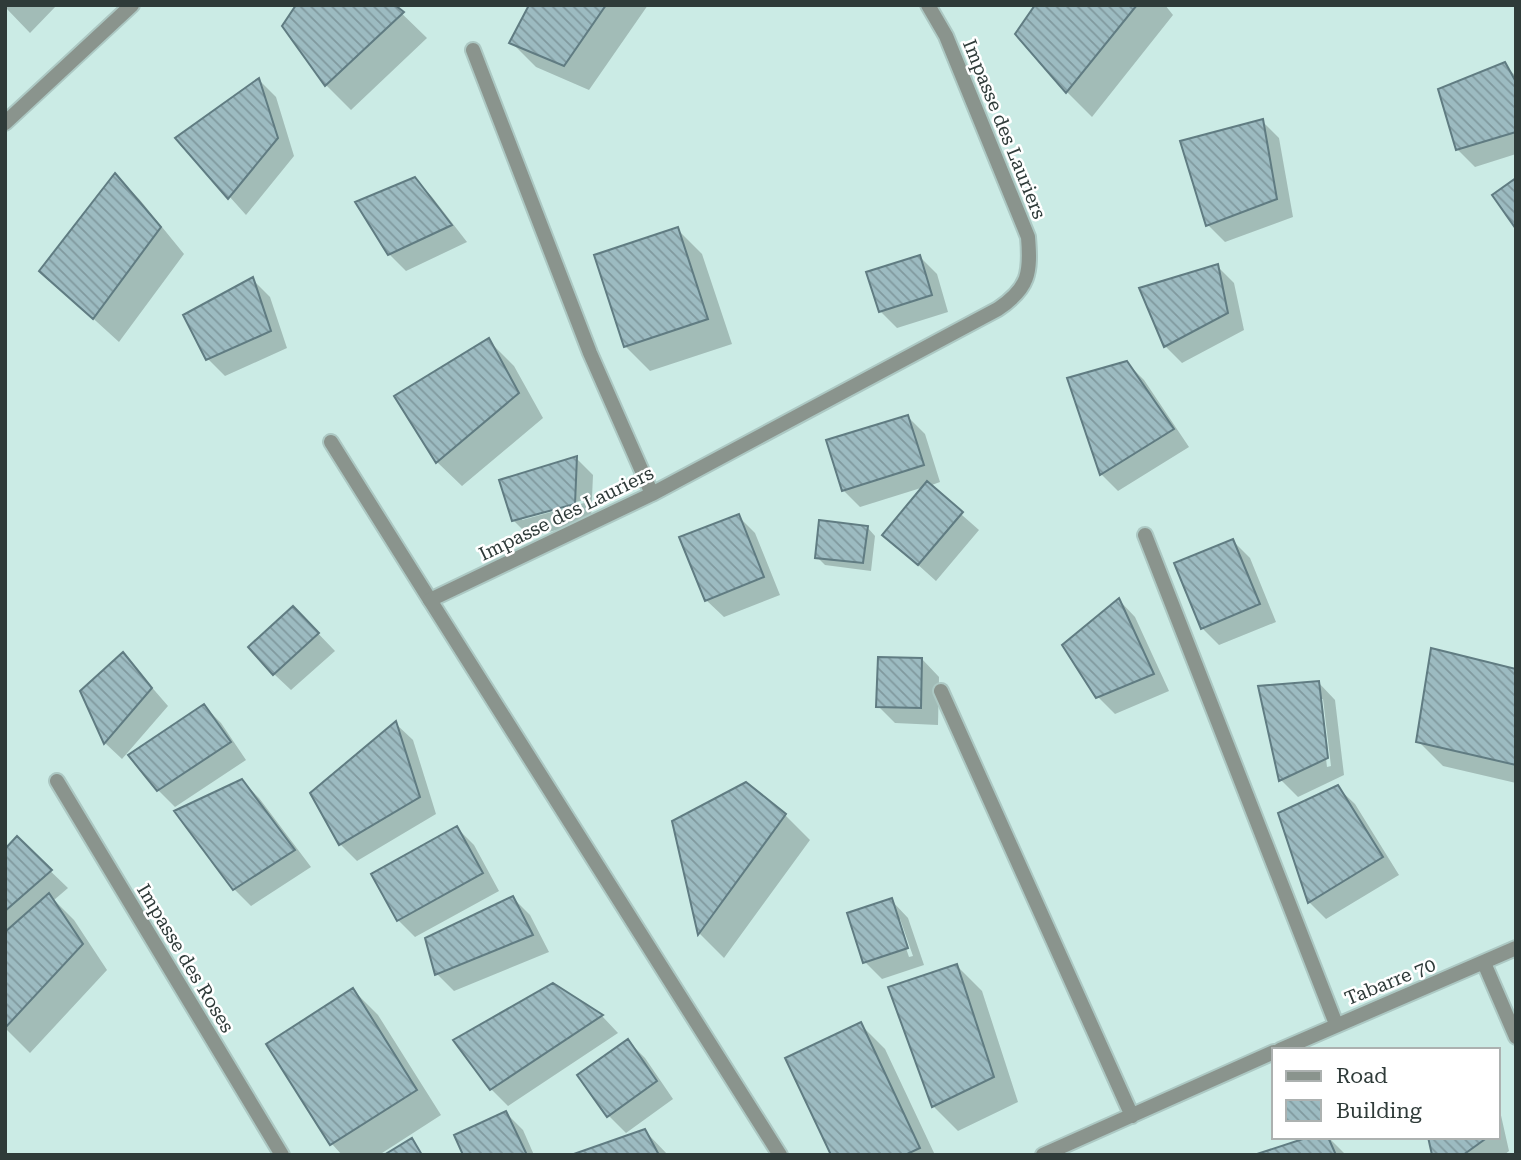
<svg xmlns="http://www.w3.org/2000/svg" width="1521" height="1160" font-family="'Roboto Serif',serif">
  <style>
    .shadow { fill: #0003; fill-rule: evenodd }
    .building { fill: url(#building-back-hatch); stroke: #607c82; stroke-width: 2 }
    .lines { fill: none; stroke-linecap: round; stroke-linejoin: round }
    .lane-casing { stroke: #acc8c3; stroke-width: 18 }
    .street-casing { stroke: #acc8c3; stroke-width: 18 }
    .lane { stroke: #8a948d; stroke-width: 14 }
    .street { stroke: #8a948d; stroke-width: 14 }
    .labels { text-anchor: middle; stroke-width: 5; stroke-linejoin: round; paint-order: stroke }
    .street-label { font-size: 19px; fill: #2f3b39; stroke: #fff }
  </style>
  <defs>
    <pattern id="building-back-hatch" width="6" height="6" patternUnits="userSpaceOnUse" patternTransform="scale(1.75)"><rect width="6" height="6" fill="#9cbbc1"/><path d="M-1 5l2 2M0 0l6 6M5-1l2 2" fill="none" stroke="#80999e"/></pattern>
  </defs>
  <rect width="100%" height="100%" fill="#cbebe5"/>
  <path class="shadow" d="M 5,5 L 57,5 L 30,33 L 6,8 Z
    M 393,5 L 427,38 L 351,110 L 326,85 L 284,26 Z
    M 530,5 L 648,5 L 589,90 L 536,67 L 511,42 Z
    M 1037,5 L 1165,5 L 1173,15 L 1092,117 L 1067,92 L 1017,34 Z
    M 1504,65 L 1516,76 L 1516,154 L 1475,167 L 1458,150 L 1441,90 Z
    M 259,80 L 276,97 L 294,156 L 246,215 L 178,139 Z
    M 1262,121 L 1279,138 L 1293,217 L 1225,242 L 1208,225 Z
    M 115,175 L 140,200 L 184,254 L 119,342 L 41,271 Z
    M 415,179 L 432,197 L 467,242 L 406,271 L 389,254 Z
    M 677,229 L 702,254 L 732,344 L 650,371 L 625,346 Z
    M 920,257 L 937,274 L 948,312 L 897,328 L 880,311 Z
    M 1217,266 L 1234,283 L 1244,330 L 1182,363 L 1165,346 Z
    M 253,280 L 270,297 L 287,348 L 225,376 L 208,359 L 185,315 Z
    M 489,341 L 514,366 L 543,418 L 462,486 L 437,462 Z
    M 1127,363 L 1144,380 L 1189,447 L 1118,491 L 1101,474 Z
    M 908,417 L 925,434 L 940,482 L 929,486 L 979,530 L 936,581 L 885,535 L 924,487 L 860,507 L 843,490 Z
    M 576,458 L 593,475 L 591,521 L 530,537 L 513,520 ZM 583,500 L 584,503 L 522,520 L 522,517 Z
    M 738,516 L 755,533 L 780,595 L 724,617 L 706,600 L 682,538 Z
    M 867,527 L 875,536 L 871,571 L 825,565 L 817,557 Z
    M 1233,541 L 1250,558 L 1276,622 L 1219,645 L 1202,628 Z
    M 1119,600 L 1135,617 L 1169,691 L 1115,714 L 1098,697 Z
    M 310,625 L 335,651 L 291,690 L 274,674 Z
    M 123,654 L 168,706 L 122,759 L 105,743 Z
    M 922,659 L 939,677 L 938,725 L 895,723 L 878,706 Z
    M 1516,671 L 1516,783 L 1443,766 L 1418,741 Z
    M 1318,682 L 1335,700 L 1344,775 L 1298,797 L 1281,780 ZM 1319,699 L 1323,699 L 1331,766 L 1327,767 Z
    M 204,706 L 221,723 L 246,760 L 175,807 L 158,790 Z
    M 396,724 L 413,740 L 436,814 L 357,861 L 340,844 Z
    M 242,781 L 259,798 L 311,867 L 251,906 L 234,889 Z
    M 1337,787 L 1355,804 L 1399,875 L 1326,919 L 1309,902 Z
    M 785,815 L 810,840 L 724,958 L 700,934 L 674,822 Z
    M 457,828 L 474,845 L 499,891 L 415,937 L 398,920 L 373,875 Z
    M 17,839 L 68,888 L 54,900 L 74,920 L 107,970 L 30,1053 L 5,1028 L 5,851 Z
    M 513,898 L 530,915 L 549,952 L 454,991 L 437,974 Z
    M 891,900 L 908,918 L 924,965 L 882,979 L 865,962 ZM 896,919 L 900,919 L 913,956 L 909,957 Z
    M 957,966 L 982,991 L 1018,1102 L 958,1131 L 933,1106 Z
    M 553,985 L 602,1016 L 618,1033 L 508,1106 L 491,1089 Z
    M 353,990 L 378,1015 L 441,1115 L 379,1155 L 342,1155 L 332,1144 L 269,1044 Z
    M 860,1024 L 885,1049 L 935,1155 L 833,1155 Z
    M 628,1041 L 645,1058 L 673,1099 L 626,1133 L 609,1116 Z
    M 1498,1102 L 1509,1151 L 1504,1155 L 1434,1155 L 1430,1137 L 1498,1137 Z
    M 506,1113 L 523,1130 L 534,1155 L 465,1155 Z
    M 645,1131 L 668,1155 L 576,1155 Z
    M 1315,1137 L 1328,1137 L 1346,1155 L 1260,1155 Z"/>
  <path class="building" d="M 296,5 L 395,5 L 404,12 L 325,86 L 282,26 Z
    M 529,5 L 606,5 L 564,66 L 509,43 Z
    M 1035,5 L 1137,5 L 1066,93 L 1015,34 Z
    M 1505,62 L 1516,82 L 1516,132 L 1456,150 L 1438,89 Z
    M 259,78 L 278,138 L 228,199 L 175,138 Z
    M 1263,119 L 1277,199 L 1206,226 L 1180,141 Z
    M 115,173 L 161,227 L 93,319 L 39,271 Z
    M 415,177 L 452,225 L 388,255 L 355,202 Z
    M 1516,178 L 1516,229 L 1492,195 Z
    M 678,227 L 708,319 L 624,347 L 594,255 Z
    M 920,255 L 932,295 L 879,312 L 866,272 Z
    M 1218,264 L 1228,313 L 1164,347 L 1139,288 Z
    M 253,277 L 271,331 L 206,360 L 183,315 Z
    M 489,338 L 519,393 L 436,463 L 394,396 Z
    M 1127,361 L 1174,429 L 1100,475 L 1067,378 Z
    M 908,415 L 924,465 L 842,491 L 826,440 Z
    M 577,456 L 575,504 L 512,521 L 499,480 Z
    M 927,481 L 963,512 L 918,565 L 882,535 Z
    M 739,514 L 764,577 L 705,601 L 679,537 Z
    M 819,520 L 868,526 L 863,563 L 815,558 Z
    M 1233,539 L 1260,604 L 1201,629 L 1174,563 Z
    M 1119,598 L 1154,674 L 1096,698 L 1062,645 Z
    M 293,606 L 319,633 L 273,675 L 248,647 Z
    M 1431,648 L 1516,669 L 1516,765 L 1416,742 Z
    M 123,652 L 152,688 L 104,744 L 80,691 Z
    M 878,657 L 922,658 L 921,708 L 876,707 Z
    M 1319,681 L 1328,758 L 1279,781 L 1258,686 Z
    M 204,704 L 231,742 L 157,791 L 128,755 Z
    M 396,721 L 420,797 L 339,845 L 310,793 Z
    M 242,779 L 295,850 L 233,890 L 174,811 Z
    M 746,782 L 786,814 L 698,935 L 672,821 Z
    M 1338,785 L 1383,857 L 1308,903 L 1278,813 Z
    M 457,826 L 483,873 L 397,921 L 371,874 Z
    M 17,836 L 52,870 L 5,911 L 5,849 Z
    M 49,893 L 83,944 L 5,1028 L 5,932 Z
    M 513,896 L 533,935 L 435,975 L 425,938 Z
    M 892,898 L 908,948 L 863,963 L 847,913 Z
    M 957,964 L 994,1077 L 932,1107 L 888,987 Z
    M 553,983 L 603,1015 L 490,1090 L 453,1040 Z
    M 353,988 L 417,1090 L 330,1145 L 266,1044 Z
    M 861,1022 L 920,1148 L 905,1155 L 831,1155 L 785,1058 Z
    M 628,1039 L 657,1081 L 607,1117 L 577,1075 Z
    M 506,1111 L 527,1155 L 463,1155 L 454,1135 Z
    M 645,1129 L 659,1155 L 571,1155 Z
    M 1309,1137 L 1328,1137 L 1336,1155 L 1254,1155 Z
    M 1428,1137 L 1488,1137 L 1463,1155 L 1432,1155 Z
    M 412,1138 L 422,1155 L 384,1155 Z"/>
  <g class="lines">
    <defs>
      <path id="lane" d="M 331,442 L 430,600"/>
      <path id="street" d="M 473,50 L 590,353 L 652,494
        M 5,123 L 132,5
        M 1145,535 L 1336,1024
        M 941,691 L 1132,1116
        M 57,781 L 282,1155
        M 1484,963 L 1516,1037
        M 1280,1050 L 1516,948
        M 780,1155 L 430,600 L 652,494 L 998,309 C 1029,288 1031,273 1028,237 L 946,36 L 928,5
        M 1043,1155 L 1274,1052"/>
    </defs>
    <use href="#lane" class="lane-casing"/>
    <use href="#street" class="street-casing"/>
    <use href="#lane" class="lane"/>
    <use href="#street" class="street"/>
  </g>
  <g class="labels">
    <g class="street-label">
      <text transform="translate(1005 129) rotate(68)" y="7">Impasse des Lauriers</text>
      <text transform="translate(566 513) rotate(-26)" y="7">Impasse des Lauriers</text>
      <text transform="translate(186 958) rotate(59)" y="7">Impasse des Roses</text>
      <text transform="translate(1390 981) rotate(-22)" y="7">Tabarre 70</text>
    </g>
  </g>
  <rect width="1521" height="1160" fill="none" stroke="#2f3b39" stroke-width="14"/>
  <rect x="1272" y="1048" width="228" height="91" fill="#ffffff" stroke="#acb1b0" stroke-width="2"/>
  <rect x="1286" y="1071" width="35" height="10" fill="#8a948d" stroke="#acb1b0" stroke-width="2"/>
  <text x="1336" y="1083" font-size="21" fill="#2f3b39">Road</text>
  <rect x="1286" y="1100" width="35" height="21" fill="url(#building-back-hatch)" stroke="#acb1b0" stroke-width="2"/>
  <text x="1336" y="1118" font-size="21" fill="#2f3b39">Building</text>
</svg>
